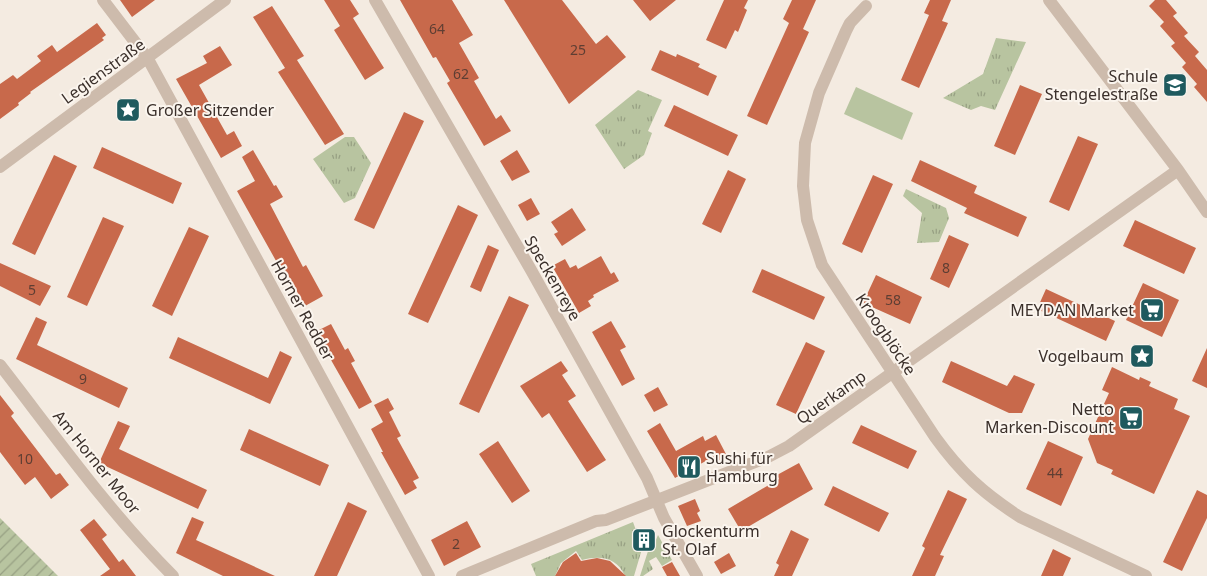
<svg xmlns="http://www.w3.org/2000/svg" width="1207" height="576" font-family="'Noto Sans',sans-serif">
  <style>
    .grass { fill: url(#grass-tufts) }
    .garden { fill: url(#garden-furrows) }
    .pitch { fill: #b8c4a0 }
    .building { fill: #c8694b }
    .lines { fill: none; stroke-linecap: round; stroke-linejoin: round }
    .minor { stroke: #cdbbac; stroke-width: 12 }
    .labels { text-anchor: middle; stroke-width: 4; stroke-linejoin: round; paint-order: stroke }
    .number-label { font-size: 14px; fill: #5e3e33 }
    .street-label { font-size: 16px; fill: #3b302b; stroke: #fbf5ee }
    .poi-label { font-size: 16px; fill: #3b302b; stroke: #fbf5ee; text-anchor: end }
  </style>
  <defs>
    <pattern id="grass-tufts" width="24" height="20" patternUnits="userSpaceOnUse" patternTransform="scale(1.25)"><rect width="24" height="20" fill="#b8c4a0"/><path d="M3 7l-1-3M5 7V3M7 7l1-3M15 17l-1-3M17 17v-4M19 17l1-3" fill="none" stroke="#97a083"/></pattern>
    <pattern id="garden-furrows" width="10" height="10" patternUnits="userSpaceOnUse" patternTransform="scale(1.25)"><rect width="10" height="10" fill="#b8c4a0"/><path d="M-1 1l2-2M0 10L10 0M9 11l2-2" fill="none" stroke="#97a083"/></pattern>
  </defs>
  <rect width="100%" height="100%" fill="#f4ebe1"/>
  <path class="grass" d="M 996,38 L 1026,42 L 995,110 L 981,106 L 971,110 L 943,98 L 983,74 Z
    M 638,90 L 662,100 L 648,131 L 652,133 L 644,155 L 624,169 L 595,125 Z
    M 345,137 L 354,137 L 371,163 L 355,198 L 344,203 L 313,159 Z
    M 906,189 L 946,208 L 949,218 L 939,242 L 917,243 L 922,213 L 903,196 Z
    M 633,522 L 637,533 L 635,543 L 642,549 L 634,576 L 625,576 C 617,557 600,555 582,560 L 576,551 L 561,563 L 555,576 L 536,576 L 531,564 Z
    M 658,535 L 672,560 L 662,566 L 656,557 L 649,561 L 653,569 L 643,576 L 640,576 L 649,548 L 652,549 Z"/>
  <path class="garden" d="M 0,518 L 58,576 L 0,576 Z"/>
  <path class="pitch" d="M 856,87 L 913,113 L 902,140 L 844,114 Z"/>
  <path class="building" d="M 120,0 L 155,0 L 132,17 Z
    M 324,0 L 350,0 L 359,14 L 353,18 L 384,68 L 365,80 L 334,30 L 340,26 Z
    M 400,0 L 452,0 L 473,35 L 459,43 L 479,78 L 474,81 L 496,119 L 501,115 L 511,131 L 484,146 L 447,83 L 450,81 L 436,57 L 433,58 Z
    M 504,0 L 562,0 L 596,44 L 607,35 L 626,57 L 569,104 Z
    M 633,0 L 676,0 L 650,21 Z
    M 724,0 L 748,0 L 744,8 L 747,10 L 738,32 L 735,30 L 726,49 L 706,40 Z
    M 792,0 L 816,0 L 803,29 L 809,32 L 767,125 L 747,116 L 789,23 L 783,19 Z
    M 930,0 L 951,0 L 942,21 L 948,23 L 919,88 L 901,80 L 929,15 L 924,13 Z
    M 1155,0 L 1166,0 L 1177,13 L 1173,16 L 1188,33 L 1184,36 L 1199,52 L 1195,56 L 1207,70 L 1207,102 L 1194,87 L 1197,84 L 1182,67 L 1186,63 L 1171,46 L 1175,43 L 1160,26 L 1164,22 L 1149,6 Z
    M 272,6 L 304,56 L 297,60 L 344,134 L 325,145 L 278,72 L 285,68 L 253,17 Z
    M 97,23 L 106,35 L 102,38 L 104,40 L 30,92 L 31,93 L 18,103 L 19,105 L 0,119 L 0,84 L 13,75 L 17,79 L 41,61 L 37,56 L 52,45 L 57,52 Z
    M 220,46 L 232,65 L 199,85 L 227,135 L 234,131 L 242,146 L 221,158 L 176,79 L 207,63 L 203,56 Z
    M 660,50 L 676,57 L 677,54 L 700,64 L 698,67 L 717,76 L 708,96 L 651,70 Z
    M 1020,85 L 1042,94 L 1015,155 L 994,146 Z
    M 674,105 L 738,135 L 728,156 L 664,126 Z
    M 404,112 L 424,121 L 374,229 L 354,220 Z
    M 1078,136 L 1098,144 L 1069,211 L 1049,202 Z
    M 102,147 L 182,183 L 173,204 L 93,168 Z
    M 253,150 L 274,186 L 276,185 L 283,197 L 270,204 L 303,267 L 306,265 L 323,296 L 305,306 L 283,266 L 280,268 L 237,191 L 255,181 L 242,157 Z
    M 517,150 L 530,172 L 512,181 L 500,161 Z
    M 54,155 L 77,166 L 35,255 L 12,244 Z
    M 920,160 L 977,186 L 974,193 L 1027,217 L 1018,237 L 964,213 L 967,208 L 911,181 Z
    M 728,170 L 746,179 L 721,233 L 702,224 Z
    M 873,175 L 893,184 L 862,253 L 842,244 Z
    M 531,198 L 540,214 L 527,221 L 518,205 Z
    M 458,205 L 478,215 L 428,323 L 408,314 Z
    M 572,208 L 586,230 L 562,246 L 554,234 L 558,232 L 551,222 Z
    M 103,217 L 124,226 L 87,306 L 67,297 Z
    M 1135,220 L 1196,248 L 1184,274 L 1123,246 Z
    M 189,227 L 209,236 L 172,316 L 152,306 Z
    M 949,235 L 969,244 L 949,288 L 930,279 Z
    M 488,245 L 499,250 L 481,292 L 470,287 Z
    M 601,256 L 611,274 L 614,272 L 619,281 L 593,295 L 594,297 L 588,301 L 591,306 L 579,313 L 552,266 L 565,259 L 570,268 L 576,265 L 578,269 Z
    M 0,263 L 51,286 L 40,306 L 0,286 Z
    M 762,269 L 825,297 L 814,320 L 752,292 Z
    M 876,275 L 922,297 L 910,324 L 863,303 Z
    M 1143,283 L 1179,300 L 1162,337 L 1126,320 Z
    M 1046,289 L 1115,321 L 1106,341 L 1037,309 Z
    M 509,296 L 529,305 L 479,413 L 459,404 Z
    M 36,317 L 47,322 L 37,345 L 128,388 L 119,408 L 16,359 Z
    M 611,321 L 626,347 L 620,350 L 635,379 L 622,386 L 592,332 Z
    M 331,324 L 345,350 L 348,348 L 355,361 L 351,363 L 372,402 L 359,409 L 315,332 Z
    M 178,337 L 268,378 L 280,351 L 292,357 L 270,404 L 169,358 Z
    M 806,342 L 825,351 L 796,414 L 776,405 Z
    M 1207,348 L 1207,388 L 1192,381 Z
    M 561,361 L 568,371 L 562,375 L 576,396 L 568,401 L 606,460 L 587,472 L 549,413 L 542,418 L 520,386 Z
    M 951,361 L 1007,386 L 1014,375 L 1035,384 L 1022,413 L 1009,413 L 942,382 Z
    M 1112,367 L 1139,380 L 1140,377 L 1151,382 L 1149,386 L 1178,399 L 1174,409 L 1190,416 L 1154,494 L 1111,474 L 1113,470 L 1097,463 L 1088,439 L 1109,393 L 1102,390 Z
    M 658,387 L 668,405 L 654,412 L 644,395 Z
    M 0,395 L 14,413 L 11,416 L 56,475 L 60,473 L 69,485 L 51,499 L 35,477 L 25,485 L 0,452 Z
    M 388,398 L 394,409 L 389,412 L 401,436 L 397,438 L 419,478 L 413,481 L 417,488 L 405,495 L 381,452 L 383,452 L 371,429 L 383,422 L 374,405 Z
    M 118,421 L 130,426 L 119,449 L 207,490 L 198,509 L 99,463 Z
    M 660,423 L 676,451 L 703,436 L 705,441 L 716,435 L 727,456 L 716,462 L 713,457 L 675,478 L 647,431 Z
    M 861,425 L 917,451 L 908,469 L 852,443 Z
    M 249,429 L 329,465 L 320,486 L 240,450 Z
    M 498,441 L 530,491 L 512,503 L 479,454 Z
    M 1048,441 L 1083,457 L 1061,506 L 1026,489 Z
    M 799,463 L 813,489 L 741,531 L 728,509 L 779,479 L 777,475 Z
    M 833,486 L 889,513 L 879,532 L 824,505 Z
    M 948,490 L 967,499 L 940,555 L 944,556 L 935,576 L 912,576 L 925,548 L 922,546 Z
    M 1197,490 L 1207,495 L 1207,518 L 1182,571 L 1163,562 Z
    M 695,499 L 700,511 L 697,513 L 701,521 L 687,526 L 678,506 Z
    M 348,502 L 367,511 L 337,576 L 314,576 Z
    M 192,517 L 204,522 L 196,540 L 275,576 L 223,576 L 176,553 Z
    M 94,519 L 107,535 L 102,539 L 119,562 L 123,559 L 136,576 L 100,576 L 110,569 L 80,530 Z
    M 467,521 L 481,547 L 444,566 L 431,540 Z
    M 791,530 L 809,539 L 792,576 L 774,576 L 779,565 L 776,563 Z
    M 1053,549 L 1071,558 L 1063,576 L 1041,576 Z
    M 576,553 L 581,561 L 597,558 L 610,561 L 626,576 L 555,576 L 563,562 Z
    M 729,553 L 736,566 L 721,574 L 714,562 Z
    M 672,562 L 680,576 L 667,576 L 662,567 Z"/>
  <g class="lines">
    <path class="minor" d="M 103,0 L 148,59 L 429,576
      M 375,0 L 531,270 L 647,478 L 664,518 L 697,576
      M 1049,0 L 1178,170 L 1207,212
      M 866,6 L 850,23 L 846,31 L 819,93 L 805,143 L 803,186 L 807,220 L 822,265 L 935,437 C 961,473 983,493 1020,517 L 1146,576
      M 0,167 L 225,0
      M 0,365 C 56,437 109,512 173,576
      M 462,576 L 596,521 L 606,520 L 768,457 L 789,446 L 1178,170"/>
  </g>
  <defs>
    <symbol id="school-square" viewBox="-11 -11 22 22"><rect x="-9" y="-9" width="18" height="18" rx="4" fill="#1f5a5e" stroke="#fbf5ee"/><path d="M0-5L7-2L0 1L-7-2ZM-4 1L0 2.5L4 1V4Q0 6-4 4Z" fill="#fff"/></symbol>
    <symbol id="sight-square" viewBox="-11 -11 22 22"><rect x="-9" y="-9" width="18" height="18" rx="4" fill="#1f5a5e" stroke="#fbf5ee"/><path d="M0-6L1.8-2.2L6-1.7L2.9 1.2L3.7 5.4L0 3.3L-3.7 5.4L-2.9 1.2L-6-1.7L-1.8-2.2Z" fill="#fff"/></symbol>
    <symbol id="supermarket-square" viewBox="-11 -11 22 22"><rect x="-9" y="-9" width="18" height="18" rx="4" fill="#1f5a5e" stroke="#fbf5ee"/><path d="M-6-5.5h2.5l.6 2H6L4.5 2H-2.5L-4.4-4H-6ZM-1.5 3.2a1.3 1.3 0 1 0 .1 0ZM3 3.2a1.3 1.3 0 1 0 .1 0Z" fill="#fff"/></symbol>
    <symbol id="restaurant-square" viewBox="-11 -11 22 22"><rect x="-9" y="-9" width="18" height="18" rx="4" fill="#1f5a5e" stroke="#fbf5ee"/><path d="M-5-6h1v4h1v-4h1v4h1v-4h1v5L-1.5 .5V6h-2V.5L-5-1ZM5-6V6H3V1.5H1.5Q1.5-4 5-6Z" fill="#fff"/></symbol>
    <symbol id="building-square" viewBox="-11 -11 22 22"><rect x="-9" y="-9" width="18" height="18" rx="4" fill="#1f5a5e" stroke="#fbf5ee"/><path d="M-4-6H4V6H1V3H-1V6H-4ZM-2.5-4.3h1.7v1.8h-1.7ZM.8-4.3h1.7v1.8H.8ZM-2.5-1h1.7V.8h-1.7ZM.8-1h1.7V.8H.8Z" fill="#fff"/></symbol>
  </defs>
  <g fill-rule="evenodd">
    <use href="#school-square" x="1161" y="71" width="28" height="28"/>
    <use href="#sight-square" x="114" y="96" width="28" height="28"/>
    <use href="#supermarket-square" x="1138" y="296" width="28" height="28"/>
    <use href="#sight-square" x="1128" y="342" width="28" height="28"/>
    <use href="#supermarket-square" x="1117" y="404" width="28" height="28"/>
    <use href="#restaurant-square" x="675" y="453" width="28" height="28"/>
    <use href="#building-square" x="630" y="526" width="28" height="28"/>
  </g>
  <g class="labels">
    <g class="number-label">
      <text x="437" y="34">64</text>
      <text x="578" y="55">25</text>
      <text x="461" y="79">62</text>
      <text x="946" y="273">8</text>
      <text x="32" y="295">5</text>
      <text x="893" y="305">58</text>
      <text x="83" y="384">9</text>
      <text x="25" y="464">10</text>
      <text x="1055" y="478">44</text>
      <text x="456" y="549">2</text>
    </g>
    <g class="street-label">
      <text transform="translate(103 71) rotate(-36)" y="6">Legienstraße</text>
      <text transform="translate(553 278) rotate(60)" y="6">Speckenreye</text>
      <text transform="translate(303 310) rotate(61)" y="6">Horner Redder</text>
      <text transform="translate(886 334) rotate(56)" y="6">Kroogblöcke</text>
      <text transform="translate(831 397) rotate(-35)" y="6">Querkamp</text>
      <text transform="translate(97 462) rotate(51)" y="6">Am Horner Moor</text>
    </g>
    <g class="poi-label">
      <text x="1158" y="82">Schule<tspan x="1158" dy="18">Stengelestraße</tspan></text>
      <text x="146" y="116" text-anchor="start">Großer Sitzender</text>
      <text x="1134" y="316">MEYDAN Market</text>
      <text x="1124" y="362">Vogelbaum</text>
      <text x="1114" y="415">Netto<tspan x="1114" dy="18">Marken-Discount</tspan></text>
      <text x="706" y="464" text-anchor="start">Sushi für<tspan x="706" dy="18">Hamburg</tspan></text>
      <text x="662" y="537" text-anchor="start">Glockenturm<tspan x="662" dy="18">St. Olaf</tspan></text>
    </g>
  </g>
</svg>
